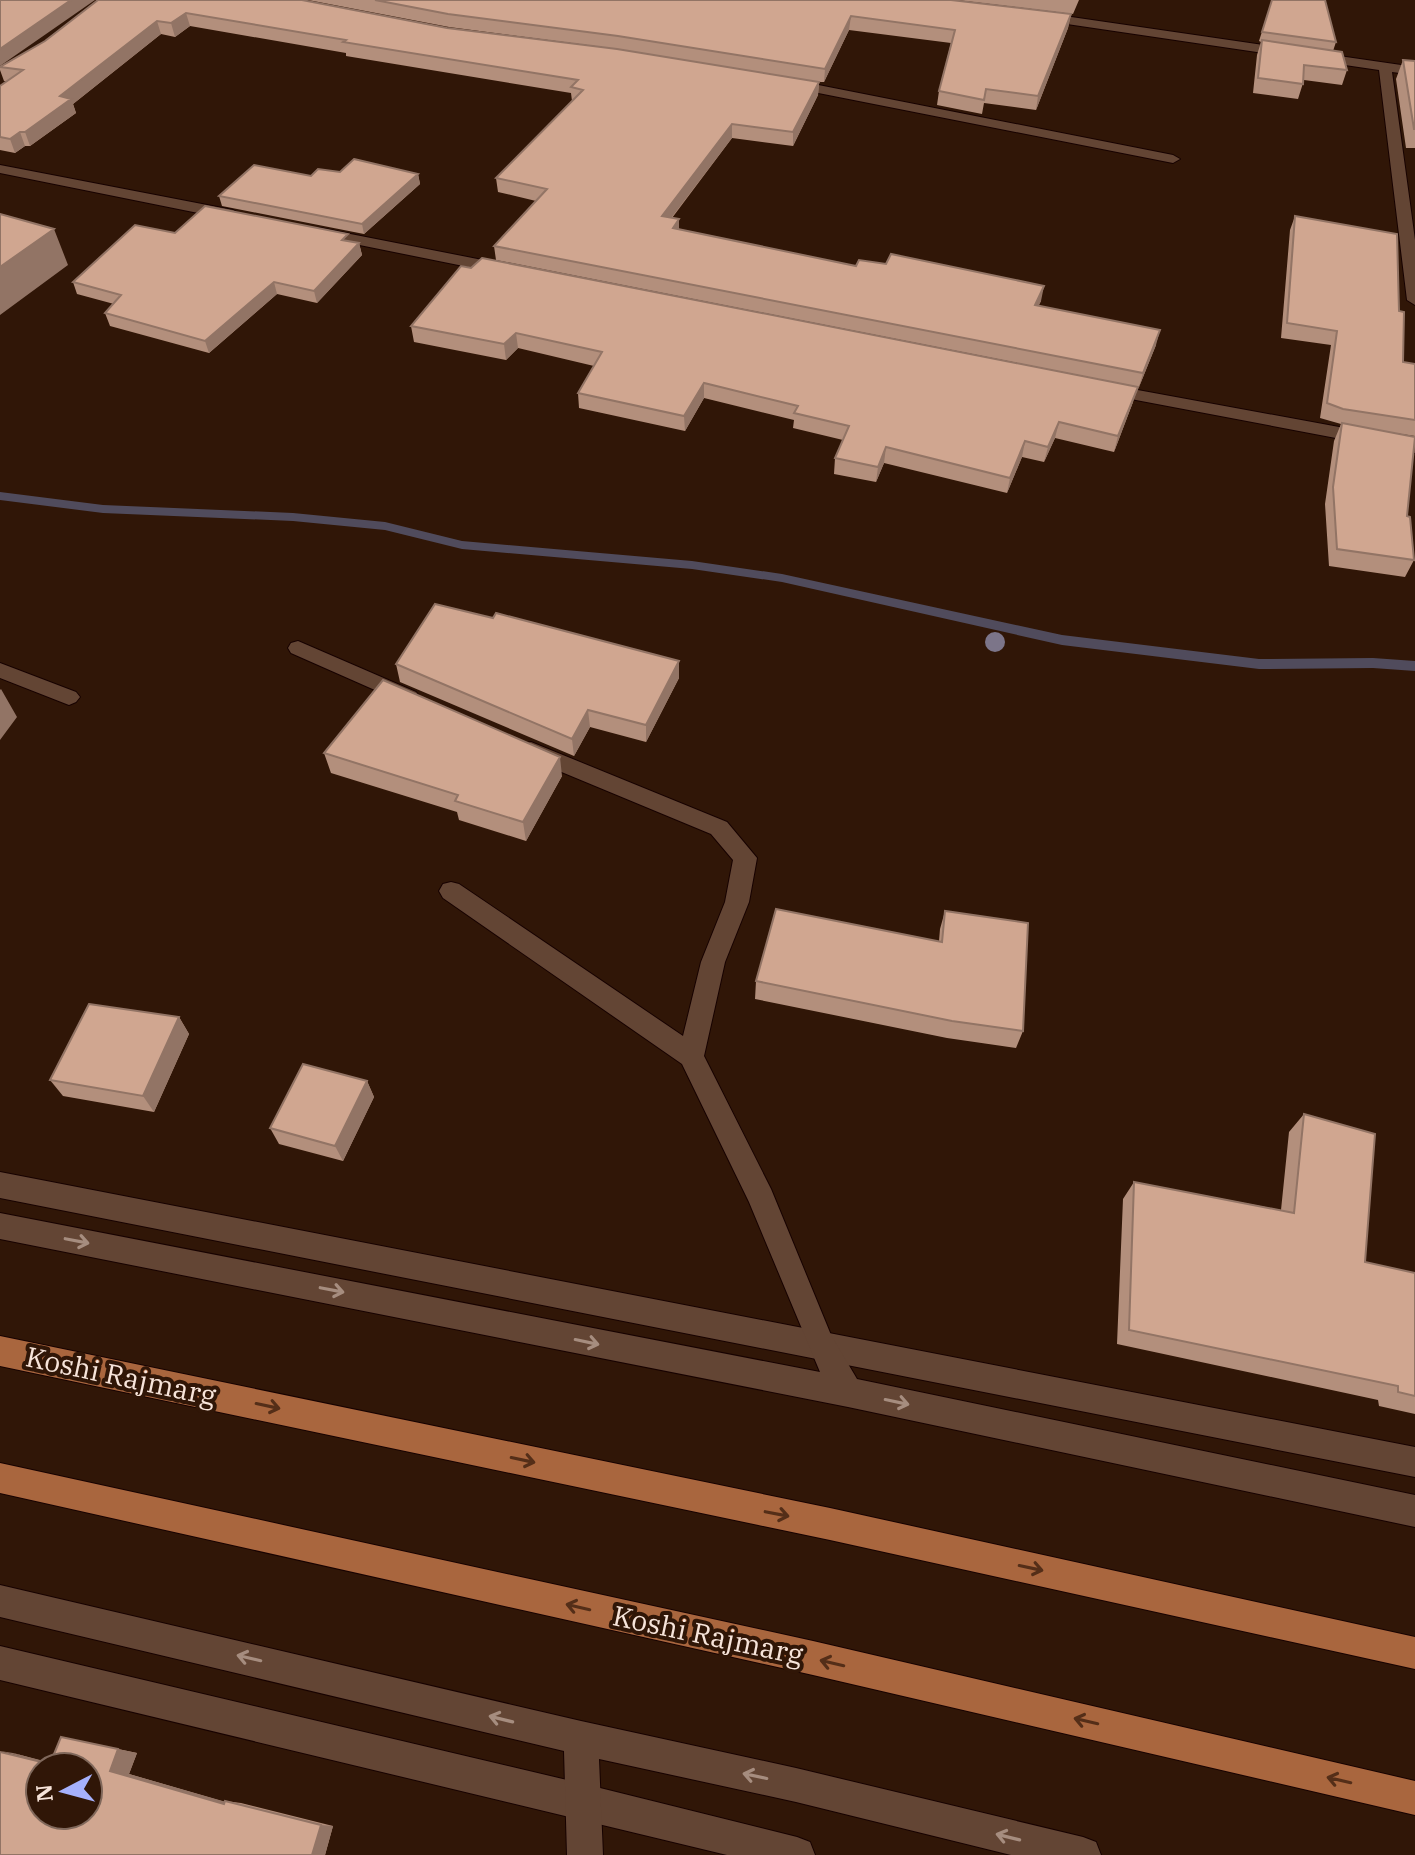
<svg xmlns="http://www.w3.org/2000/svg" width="1415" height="1855" font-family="'IBM Plex Serif',serif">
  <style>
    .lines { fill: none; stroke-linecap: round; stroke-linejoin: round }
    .stream { fill: #504b5c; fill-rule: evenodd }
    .lane-casing { stroke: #170200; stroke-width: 2 }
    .street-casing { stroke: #170200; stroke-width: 2 }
    .primary-casing { stroke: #170200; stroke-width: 2 }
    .lane { fill: #634534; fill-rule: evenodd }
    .street { fill: #634534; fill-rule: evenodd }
    .primary { fill: #a9663e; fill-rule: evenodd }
    .tree { fill: #7c7589 }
    .wall { fill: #b38f7c }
    .shaded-wall { fill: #927465 }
    .building { fill: #d0a690; stroke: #927465; stroke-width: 2; fill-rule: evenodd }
    .oneway { stroke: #a68d7f }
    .oneway2 { stroke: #542e18 }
    .labels { text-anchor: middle; stroke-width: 8; stroke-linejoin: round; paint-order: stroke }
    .near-street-label { font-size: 28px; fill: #f7e4da; stroke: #301607 }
  </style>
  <rect width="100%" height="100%" fill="#301607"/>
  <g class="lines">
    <path class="stream" d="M 0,492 L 103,505 L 293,513 L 385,522 L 462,541 L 692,561 L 782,574 L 1062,635 L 1259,659 L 1373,658 L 1415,661 L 1415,671 L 1373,668 L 1259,669 L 1062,645 L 782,582 L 692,569 L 462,549 L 385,530 L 293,521 L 103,513 L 0,500 Z"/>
    <defs>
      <path id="lane" d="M 0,1172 L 1415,1447 L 1415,1477 L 0,1198 Z
        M 0,1646 L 584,1784 L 797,1837 L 810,1842 L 815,1855 L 727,1855 L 0,1680 Z"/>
      <path id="street" d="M 1037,12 L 1415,67 L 1415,75 L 1392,72 L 1415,240 L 1415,305 L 1407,300 L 1379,70 L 1033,19 L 1031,16 Z
        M 788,79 L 1173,155 L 1180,159 L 1173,163 L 783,86 L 783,80 Z
        M 0,165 L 233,210 L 241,215 L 233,220 L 0,173 Z
        M 320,228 L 508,265 L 516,270 L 508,275 L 315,236 L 312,233 Z
        M 1105,384 L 1415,441 L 1415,453 L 1099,393 L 1096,389 Z
        M 298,641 L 416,692 L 420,697 L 416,702 L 402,702 L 291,653 L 288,648 L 291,643 Z
        M 0,663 L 76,692 L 80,697 L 76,702 L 69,705 L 0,678 Z
        M 531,742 L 727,822 L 757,858 L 749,902 L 725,962 L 704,1056 L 771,1189 L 831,1335 L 857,1379 L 1415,1495 L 1415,1527 L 848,1407 L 0,1239 L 0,1213 L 820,1372 L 749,1202 L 682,1064 L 443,898 L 439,891 L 443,884 L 451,882 L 459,884 L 683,1036 L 701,962 L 725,902 L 733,860 L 711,834 L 523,756 L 520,750 L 523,744 Z
        M 0,1585 L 581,1721 L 796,1768 L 1083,1837 L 1096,1842 L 1101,1855 L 1011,1855 L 796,1802 L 599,1759 L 603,1855 L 567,1855 L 564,1751 L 0,1617 Z"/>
      <path id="primary" d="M 0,1336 L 830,1508 L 1415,1637 L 1415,1669 L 830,1540 L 0,1366 Z
        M 0,1463 L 813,1641 L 1415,1781 L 1415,1815 L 813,1675 L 0,1493 Z"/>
    </defs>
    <use href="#lane" class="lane-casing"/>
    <use href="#street" class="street-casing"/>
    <use href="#primary" class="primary-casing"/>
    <use href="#lane" class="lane"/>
    <use href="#street" class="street"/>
    <use href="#primary" class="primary"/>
  </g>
  <circle class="tree" cx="995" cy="642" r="10"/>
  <path class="wall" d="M 98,0 L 447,28 L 618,49 L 449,27 L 308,0 L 951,0 L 1071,14 L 1068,28 L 1036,110 L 984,103 L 982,114 L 937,105 L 939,91 L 951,43 L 849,30 L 824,82 L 819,82 L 818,95 L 793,146 L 732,138 L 672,218 L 679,229 L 856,266 L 1041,301 L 1038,306 L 1156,345 L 1139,387 L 496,260 L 494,246 L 536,201 L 498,192 L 496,178 L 572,101 L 571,93 L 346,56 L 346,53 L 190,26 L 175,37 L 161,34 L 73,104 L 76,113 L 30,146 L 25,146 L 15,153 L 0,150 L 0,86 L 7,81 L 4,81 L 0,70 L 0,67 L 45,41 Z
    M 957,0 L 1079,0 L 1073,14 Z
    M 1272,0 L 1336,42 L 1333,51 L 1347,70 L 1342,85 L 1304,80 L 1298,99 L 1253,93 L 1257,55 L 1261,42 L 1259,41 Z
    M 1403,60 L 1415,61 L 1415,148 L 1406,148 L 1396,79 Z
    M 340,172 L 418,174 L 420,184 L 364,234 L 222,206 L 219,196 L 311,176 Z
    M 1295,216 L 1399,311 L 1403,362 L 1415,364 L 1415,436 L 1388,432 L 1407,516 L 1414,560 L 1405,577 L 1329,566 L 1325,504 L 1334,441 L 1341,424 L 1320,418 L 1331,345 L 1281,338 L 1290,230 Z
    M 175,233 L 350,241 L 359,243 L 362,255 L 317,303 L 277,294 L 209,353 L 110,326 L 105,313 L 114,304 L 77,294 L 73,282 Z
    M 471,268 L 1133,402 L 1114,452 L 1055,438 L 1044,462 L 1022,457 L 1007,493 L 884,463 L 876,482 L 834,474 L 835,458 L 843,440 L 793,428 L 794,420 L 704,398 L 685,431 L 579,408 L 578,393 L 594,366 L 518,348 L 506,360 L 414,342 L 411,326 Z
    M 396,664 L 679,678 L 646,742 L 590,727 L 574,756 L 400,682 Z
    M 324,753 L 562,776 L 526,841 L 459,820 L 457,812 L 331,773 Z
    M 945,911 L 1023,1031 L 1016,1048 L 947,1038 L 755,999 L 756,981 L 939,941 L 940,929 Z
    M 179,1017 L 189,1034 L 154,1112 L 63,1096 L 50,1080 Z
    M 367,1081 L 374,1097 L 343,1161 L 279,1144 L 270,1128 Z
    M 1304,1114 L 1365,1262 L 1415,1273 L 1415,1414 L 1379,1406 L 1378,1400 L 1117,1344 L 1123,1199 L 1134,1182 L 1281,1210 L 1289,1132 Z
    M 61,1737 L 137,1753 L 129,1774 L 225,1802 L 225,1801 L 241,1803 L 333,1826 L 325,1855 L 13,1753 L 50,1763 Z"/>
  <path class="shaded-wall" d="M 71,0 L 95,0 L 0,66 L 0,49 Z
    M 186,13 L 190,26 L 175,37 L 171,23 Z
    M 1071,14 L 1068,28 L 1036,110 L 1038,96 Z
    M 851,16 L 849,30 L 824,82 L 825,69 Z
    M 157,21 L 161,34 L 73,104 L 76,113 L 30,146 L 25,132 L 60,96 Z
    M 819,82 L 818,95 L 793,146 L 793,132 Z
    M 732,124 L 732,138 L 662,230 L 662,216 Z
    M 20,132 L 25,146 L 15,153 L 10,139 Z
    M 418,174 L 420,184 L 364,234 L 362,224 Z
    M 679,219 L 679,233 L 673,228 Z
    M 54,229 L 68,265 L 0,315 L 0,267 Z
    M 359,243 L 362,255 L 317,303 L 314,291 Z
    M 274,282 L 277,294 L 209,353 L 205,341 Z
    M 1044,286 L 1041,301 L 1032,320 L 1035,305 Z
    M 1160,330 L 1156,345 L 1139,387 L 1143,373 Z
    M 516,333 L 518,348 L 506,360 L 504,344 Z
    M 704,383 L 704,398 L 685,431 L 684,416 Z
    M 1138,387 L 1133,402 L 1114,452 L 1118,436 Z
    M 1059,422 L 1055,438 L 1044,462 L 1048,447 Z
    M 1025,441 L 1022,457 L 1007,493 L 1010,478 Z
    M 886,447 L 884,463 L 876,482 L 878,467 Z
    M 679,661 L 679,678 L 646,742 L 646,725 Z
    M 1,689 L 17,717 L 0,740 L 0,690 Z
    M 588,710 L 590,727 L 574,756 L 572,739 Z
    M 560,757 L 562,776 L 526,841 L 523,822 Z
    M 179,1017 L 189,1034 L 154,1112 L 143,1096 Z
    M 367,1081 L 374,1097 L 343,1161 L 335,1146 Z
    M 118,1749 L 137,1753 L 129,1774 L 240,1806 L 224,1804 L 110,1771 Z
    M 0,1751 L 13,1753 L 67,1767 L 50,1764 Z
    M 321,1825 L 333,1826 L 325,1855 L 312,1855 Z"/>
  <path class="building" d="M 0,0 L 71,0 L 0,49 Z
    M 98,0 L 302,0 L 447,28 L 617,49 L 819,82 L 793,132 L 732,124 L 662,216 L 679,219 L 673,228 L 856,266 L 859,260 L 886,264 L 891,254 L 1044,286 L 1035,305 L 1160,330 L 1143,373 L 494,246 L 547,189 L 496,178 L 583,90 L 571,87 L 578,80 L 343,42 L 346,40 L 186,13 L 171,23 L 157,21 L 60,96 L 71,99 L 25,132 L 20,132 L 10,139 L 0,137 L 0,86 L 23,70 L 0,67 L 45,41 Z
    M 375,0 L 951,0 L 1071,14 L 1038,96 L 986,89 L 984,100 L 939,91 L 955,30 L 851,16 L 825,69 L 618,36 L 448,14 Z
    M 1272,0 L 1325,0 L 1336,42 L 1262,32 Z
    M 1262,40 L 1342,52 L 1347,70 L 1304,65 L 1303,84 L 1258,78 Z
    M 1403,60 L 1415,61 L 1415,129 L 1414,129 Z
    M 354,159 L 418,174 L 362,224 L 219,196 L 254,165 L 311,176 L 318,169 L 340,172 Z
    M 205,206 L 348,234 L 342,240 L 359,243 L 314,291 L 274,282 L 205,341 L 105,313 L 121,295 L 73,282 L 135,225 L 175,233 Z
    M 0,214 L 54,229 L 0,267 Z
    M 1295,216 L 1397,234 L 1399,311 L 1404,312 L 1403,362 L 1415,364 L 1415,420 L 1343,409 L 1327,403 L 1337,331 L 1287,323 Z
    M 482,258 L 1138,387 L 1118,436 L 1059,422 L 1048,447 L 1025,441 L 1010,478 L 886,447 L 878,467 L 835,458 L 849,426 L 794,413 L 798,406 L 704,383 L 684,416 L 578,393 L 602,352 L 516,333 L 504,344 L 411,326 L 461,266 L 471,268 Z
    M 1342,423 L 1415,437 L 1407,516 L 1410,517 L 1414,560 L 1337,549 L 1333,487 Z
    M 435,604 L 493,618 L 496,613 L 679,661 L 646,725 L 588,710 L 572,739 L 396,664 Z
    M 383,680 L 560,757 L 523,822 L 455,801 L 458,795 L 324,753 Z
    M 776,909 L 942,942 L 945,911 L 1028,923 L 1023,1031 L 952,1021 L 756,981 Z
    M 89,1004 L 179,1017 L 143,1096 L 50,1080 Z
    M 303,1064 L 367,1081 L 335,1146 L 270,1128 Z
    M 1304,1114 L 1375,1134 L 1365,1262 L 1415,1273 L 1415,1396 L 1398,1392 L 1398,1386 L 1129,1330 L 1134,1182 L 1294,1213 Z
    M 61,1737 L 118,1749 L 110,1771 L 224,1804 L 225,1801 L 321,1825 L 312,1855 L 0,1855 L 0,1752 L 50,1764 ZM 40,1767 L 88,1767 L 88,1815 L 40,1815 Z"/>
  <defs><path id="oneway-shaft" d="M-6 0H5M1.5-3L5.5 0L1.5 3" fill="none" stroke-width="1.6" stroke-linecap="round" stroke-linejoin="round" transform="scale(2)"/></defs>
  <g class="oneway">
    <use href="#oneway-shaft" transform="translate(77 1241) rotate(11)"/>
    <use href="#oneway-shaft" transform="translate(332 1290) rotate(11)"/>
    <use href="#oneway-shaft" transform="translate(587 1342) rotate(12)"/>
    <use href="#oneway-shaft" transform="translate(897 1402) rotate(12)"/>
    <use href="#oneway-shaft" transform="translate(249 1658) rotate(-167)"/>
    <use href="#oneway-shaft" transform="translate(501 1719) rotate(-166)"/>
    <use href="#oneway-shaft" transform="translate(755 1776) rotate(-168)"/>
    <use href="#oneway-shaft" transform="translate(1008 1837) rotate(-166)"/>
  </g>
  <g class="oneway2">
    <use href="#oneway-shaft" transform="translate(268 1406) rotate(12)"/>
    <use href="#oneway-shaft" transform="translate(523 1460) rotate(12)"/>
    <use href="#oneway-shaft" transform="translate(777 1514) rotate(11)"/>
    <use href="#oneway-shaft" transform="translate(1031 1568) rotate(12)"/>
    <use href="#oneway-shaft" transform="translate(578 1607) rotate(-167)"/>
    <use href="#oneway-shaft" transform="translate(832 1663) rotate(-167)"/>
    <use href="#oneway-shaft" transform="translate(1086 1721) rotate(-167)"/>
    <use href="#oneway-shaft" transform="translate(1339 1780) rotate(-167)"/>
  </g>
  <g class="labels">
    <g class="near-street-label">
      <text transform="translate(121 1376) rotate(12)" y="10">Koshi Rajmarg</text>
      <text transform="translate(708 1635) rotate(12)" y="10">Koshi Rajmarg</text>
    </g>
  </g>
  <g transform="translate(64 1791) rotate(264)"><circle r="38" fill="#301607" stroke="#80685b" stroke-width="2"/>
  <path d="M0-6L14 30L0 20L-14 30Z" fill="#a6b1fc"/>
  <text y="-12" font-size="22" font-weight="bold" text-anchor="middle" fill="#f7e4da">N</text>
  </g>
</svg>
